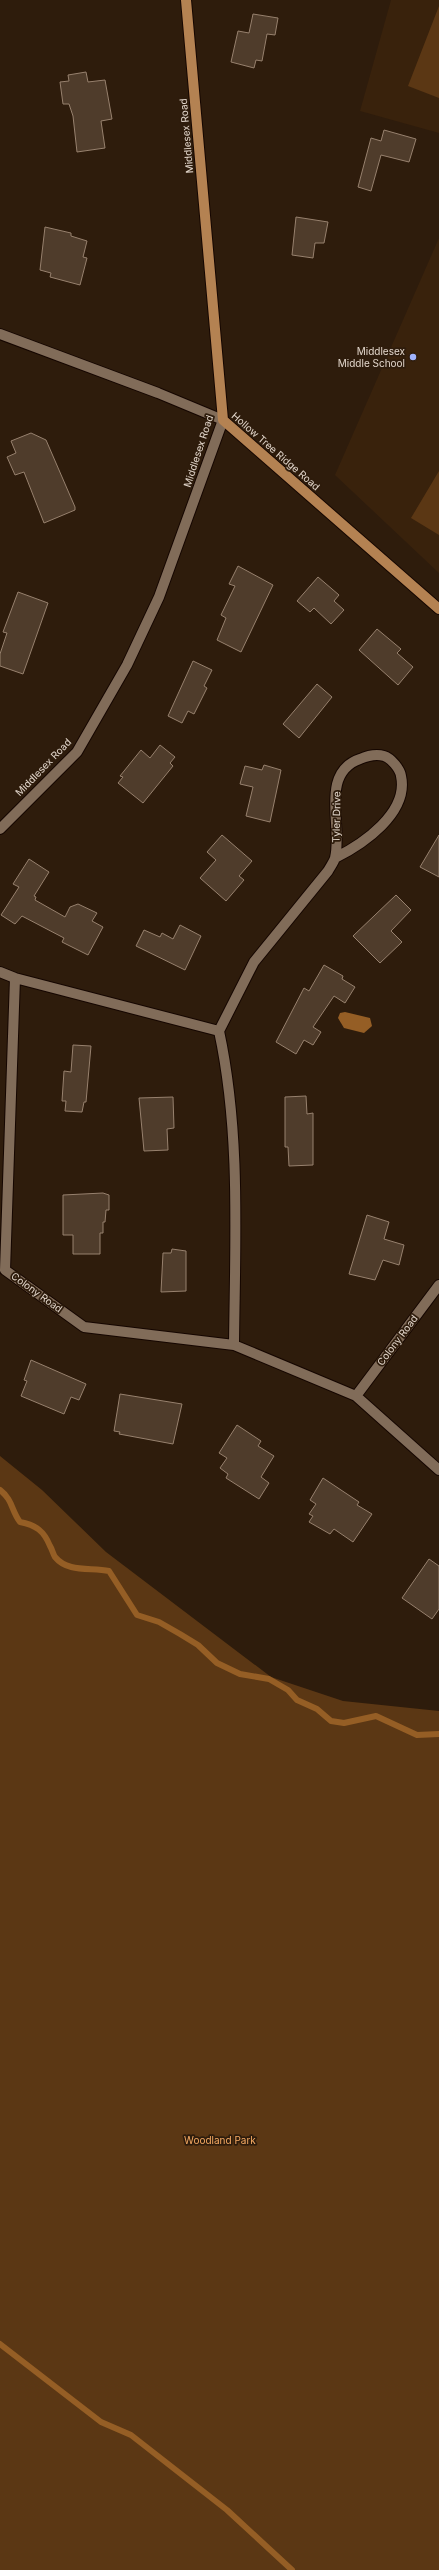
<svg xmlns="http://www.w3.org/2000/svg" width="439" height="2570" font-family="Inter,sans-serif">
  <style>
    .built { fill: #39220c }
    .green { fill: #5b3714 }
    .water { fill: #955e25 }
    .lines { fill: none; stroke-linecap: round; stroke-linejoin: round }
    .stream { stroke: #955e25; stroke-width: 6 }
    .building { fill: #4f3c2b; stroke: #97816e }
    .minor-casing { stroke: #150600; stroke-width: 12 }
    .major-casing { stroke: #150600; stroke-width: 12 }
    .minor { stroke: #816c59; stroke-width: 10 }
    .major { stroke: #b48252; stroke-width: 10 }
    .poi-dot { fill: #a0b3fd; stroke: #2e1c0c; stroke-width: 1.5 }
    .labels { text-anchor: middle; stroke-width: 3.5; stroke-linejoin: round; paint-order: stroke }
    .street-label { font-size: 10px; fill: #e2d6cb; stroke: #2e1c0c }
    .poi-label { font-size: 10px; fill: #e2d6cb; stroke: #2e1c0c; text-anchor: end }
    .park-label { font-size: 10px; fill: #f7ab64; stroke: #2e1c0c }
  </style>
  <rect width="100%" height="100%" fill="#2e1c0c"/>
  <path class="built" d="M 391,0 L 439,0 L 439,133 L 360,111 Z
    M 439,238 L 439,573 L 335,475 Z"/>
  <path class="green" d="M 439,6 L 439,98 L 408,86 Z
    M 439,471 L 439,535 L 411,518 Z
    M 0,1456 L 42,1490 L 106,1552 L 271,1677 L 343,1701 L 439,1711 L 439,2570 L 0,2570 Z"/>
  <path class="water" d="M 345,1012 L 370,1018 L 372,1026 L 364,1033 L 344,1028 L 338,1018 L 340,1013 Z"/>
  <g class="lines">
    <path class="stream" d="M 0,1490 C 13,1500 11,1510 20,1522 C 36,1525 44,1531 50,1546 C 52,1549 53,1554 55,1557 C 68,1573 91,1567 109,1571 L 137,1615 L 159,1622 L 180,1634 L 198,1645 L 217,1663 L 240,1674 L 269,1679 L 288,1690 L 297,1700 L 317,1709 L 331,1721 L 344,1723 L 376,1716 L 417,1735 L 439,1734
      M 0,2344 L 101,2422 L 131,2435 L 227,2510 L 292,2570"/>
  </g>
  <path class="building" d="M 253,14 L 278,18 L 275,35 L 267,34 L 262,61 L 256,60 L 254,68 L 231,62 L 238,31 L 249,33 Z
    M 86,72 L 88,82 L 105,80 L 112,119 L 101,121 L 105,148 L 77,152 L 73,116 L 69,104 L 63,104 L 60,82 L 69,81 L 68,75 Z
    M 384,130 L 416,139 L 409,162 L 381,155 L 371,191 L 358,187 L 371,138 L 381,141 Z
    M 296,217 L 328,222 L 324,243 L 315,243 L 313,258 L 292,255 Z
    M 45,227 L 71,233 L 71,236 L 87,241 L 83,257 L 87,258 L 80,285 L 50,277 L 51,273 L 40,270 Z
    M 31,433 L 46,440 L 75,507 L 75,510 L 44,523 L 24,472 L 15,475 L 7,457 L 16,453 L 11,441 Z
    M 238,566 L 273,585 L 241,652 L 217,640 L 226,618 L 221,615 L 235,586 L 229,584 Z
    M 318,577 L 339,595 L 334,601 L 344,610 L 331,624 L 314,608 L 310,612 L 297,601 Z
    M 18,592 L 48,603 L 23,674 L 0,666 L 0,654 L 7,633 L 3,632 Z
    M 377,629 L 401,649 L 397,653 L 413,667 L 398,685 L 359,650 Z
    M 193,661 L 212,670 L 204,686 L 207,688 L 194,714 L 188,711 L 182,723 L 168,716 Z
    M 317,684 L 332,697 L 299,738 L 283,724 Z
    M 160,745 L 175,757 L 170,763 L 173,766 L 143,803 L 118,783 L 123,777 L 120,776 L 141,750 L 150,758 Z
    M 264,765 L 281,770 L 270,822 L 246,816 L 253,787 L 240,784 L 245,766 L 262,770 Z
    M 222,835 L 252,861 L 239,876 L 244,880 L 226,901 L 200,878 L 216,860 L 207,852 Z
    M 439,835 L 439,877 L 420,867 Z
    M 29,859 L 49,872 L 34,896 L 36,897 L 35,900 L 65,917 L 70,907 L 78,904 L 97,913 L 92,921 L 103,927 L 88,955 L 62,942 L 64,938 L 22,916 L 15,924 L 1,915 L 19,887 L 13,884 Z
    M 396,895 L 411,910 L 391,931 L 402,942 L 380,963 L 353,936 Z
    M 180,925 L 201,936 L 185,970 L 136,946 L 144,930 L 160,937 L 162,933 L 173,939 Z
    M 324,965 L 343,976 L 342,979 L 355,987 L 345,1003 L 334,996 L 313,1027 L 321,1032 L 313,1045 L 304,1040 L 296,1054 L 276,1042 L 304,988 L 309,991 Z
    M 73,1045 L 91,1046 L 86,1102 L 84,1102 L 82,1112 L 65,1111 L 66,1101 L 62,1101 L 64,1071 L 71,1072 Z
    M 306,1096 L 307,1114 L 313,1113 L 313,1165 L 289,1166 L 288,1147 L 285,1147 L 285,1097 Z
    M 173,1097 L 174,1128 L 167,1129 L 168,1150 L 144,1151 L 139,1098 Z
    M 103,1193 L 109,1195 L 109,1210 L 106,1210 L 105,1222 L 103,1222 L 103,1233 L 100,1233 L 100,1254 L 73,1254 L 73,1235 L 63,1235 L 63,1195 Z
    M 367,1215 L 389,1222 L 384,1239 L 404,1245 L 399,1265 L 383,1260 L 375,1280 L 349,1274 Z
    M 172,1249 L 186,1251 L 186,1291 L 161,1292 L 163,1253 L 171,1253 Z
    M 31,1360 L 86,1384 L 79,1400 L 71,1397 L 64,1414 L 21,1396 L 27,1381 L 24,1380 Z
    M 120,1394 L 182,1404 L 173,1444 L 119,1434 L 120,1432 L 114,1431 Z
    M 237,1425 L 261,1441 L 258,1446 L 274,1456 L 261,1477 L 269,1483 L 259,1499 L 226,1478 L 228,1474 L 220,1468 L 227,1458 L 219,1453 Z
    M 323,1478 L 359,1502 L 357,1505 L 372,1514 L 353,1542 L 334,1529 L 330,1534 L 309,1522 L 313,1516 L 309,1514 L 316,1504 L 310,1500 Z
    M 429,1559 L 439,1566 L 439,1609 L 432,1619 L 402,1598 Z"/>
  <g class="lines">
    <defs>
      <path id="minor" d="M 0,334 L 158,393 L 223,420 L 159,597 L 127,665 L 77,752 L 0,829
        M 0,972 L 15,978 L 219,1031
        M 15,978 L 5,1270 L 84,1327 L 234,1345 L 356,1396
        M 219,1031 L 254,962 L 328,871 C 330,867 334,862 335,858 C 343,827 319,773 360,759 C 367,756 377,754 384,756 C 391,758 400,769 401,776 C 409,813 363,844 335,858
        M 219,1031 C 241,1133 235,1241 234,1345
        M 439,1285 L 356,1396 L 439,1470"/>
      <path id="major" d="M 186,0 L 223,420 L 439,609"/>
    </defs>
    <use href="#minor" class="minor-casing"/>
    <use href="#major" class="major-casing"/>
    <use href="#minor" class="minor"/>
    <use href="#major" class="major"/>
  </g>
  <circle class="poi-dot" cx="413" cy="357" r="4"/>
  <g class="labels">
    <g class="street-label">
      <text transform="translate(186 136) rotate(-95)" y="4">Middlesex Road</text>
      <text transform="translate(198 451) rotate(-72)" y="4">Middlesex Road</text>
      <text transform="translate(276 451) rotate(41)" y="4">Hollow Tree Ridge Road</text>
      <text transform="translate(43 767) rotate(-46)" y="4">Middlesex Road</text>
      <text transform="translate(336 817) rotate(-89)" y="4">Tyler Drive</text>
      <text transform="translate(37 1292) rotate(36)" y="4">Colony Road</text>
      <text transform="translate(397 1340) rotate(-53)" y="4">Colony Road</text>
    </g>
    <g class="poi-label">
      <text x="405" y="355">Middlesex<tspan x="405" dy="12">Middle School</tspan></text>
    </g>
    <g class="park-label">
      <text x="220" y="2144">Woodland Park</text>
    </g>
  </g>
</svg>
